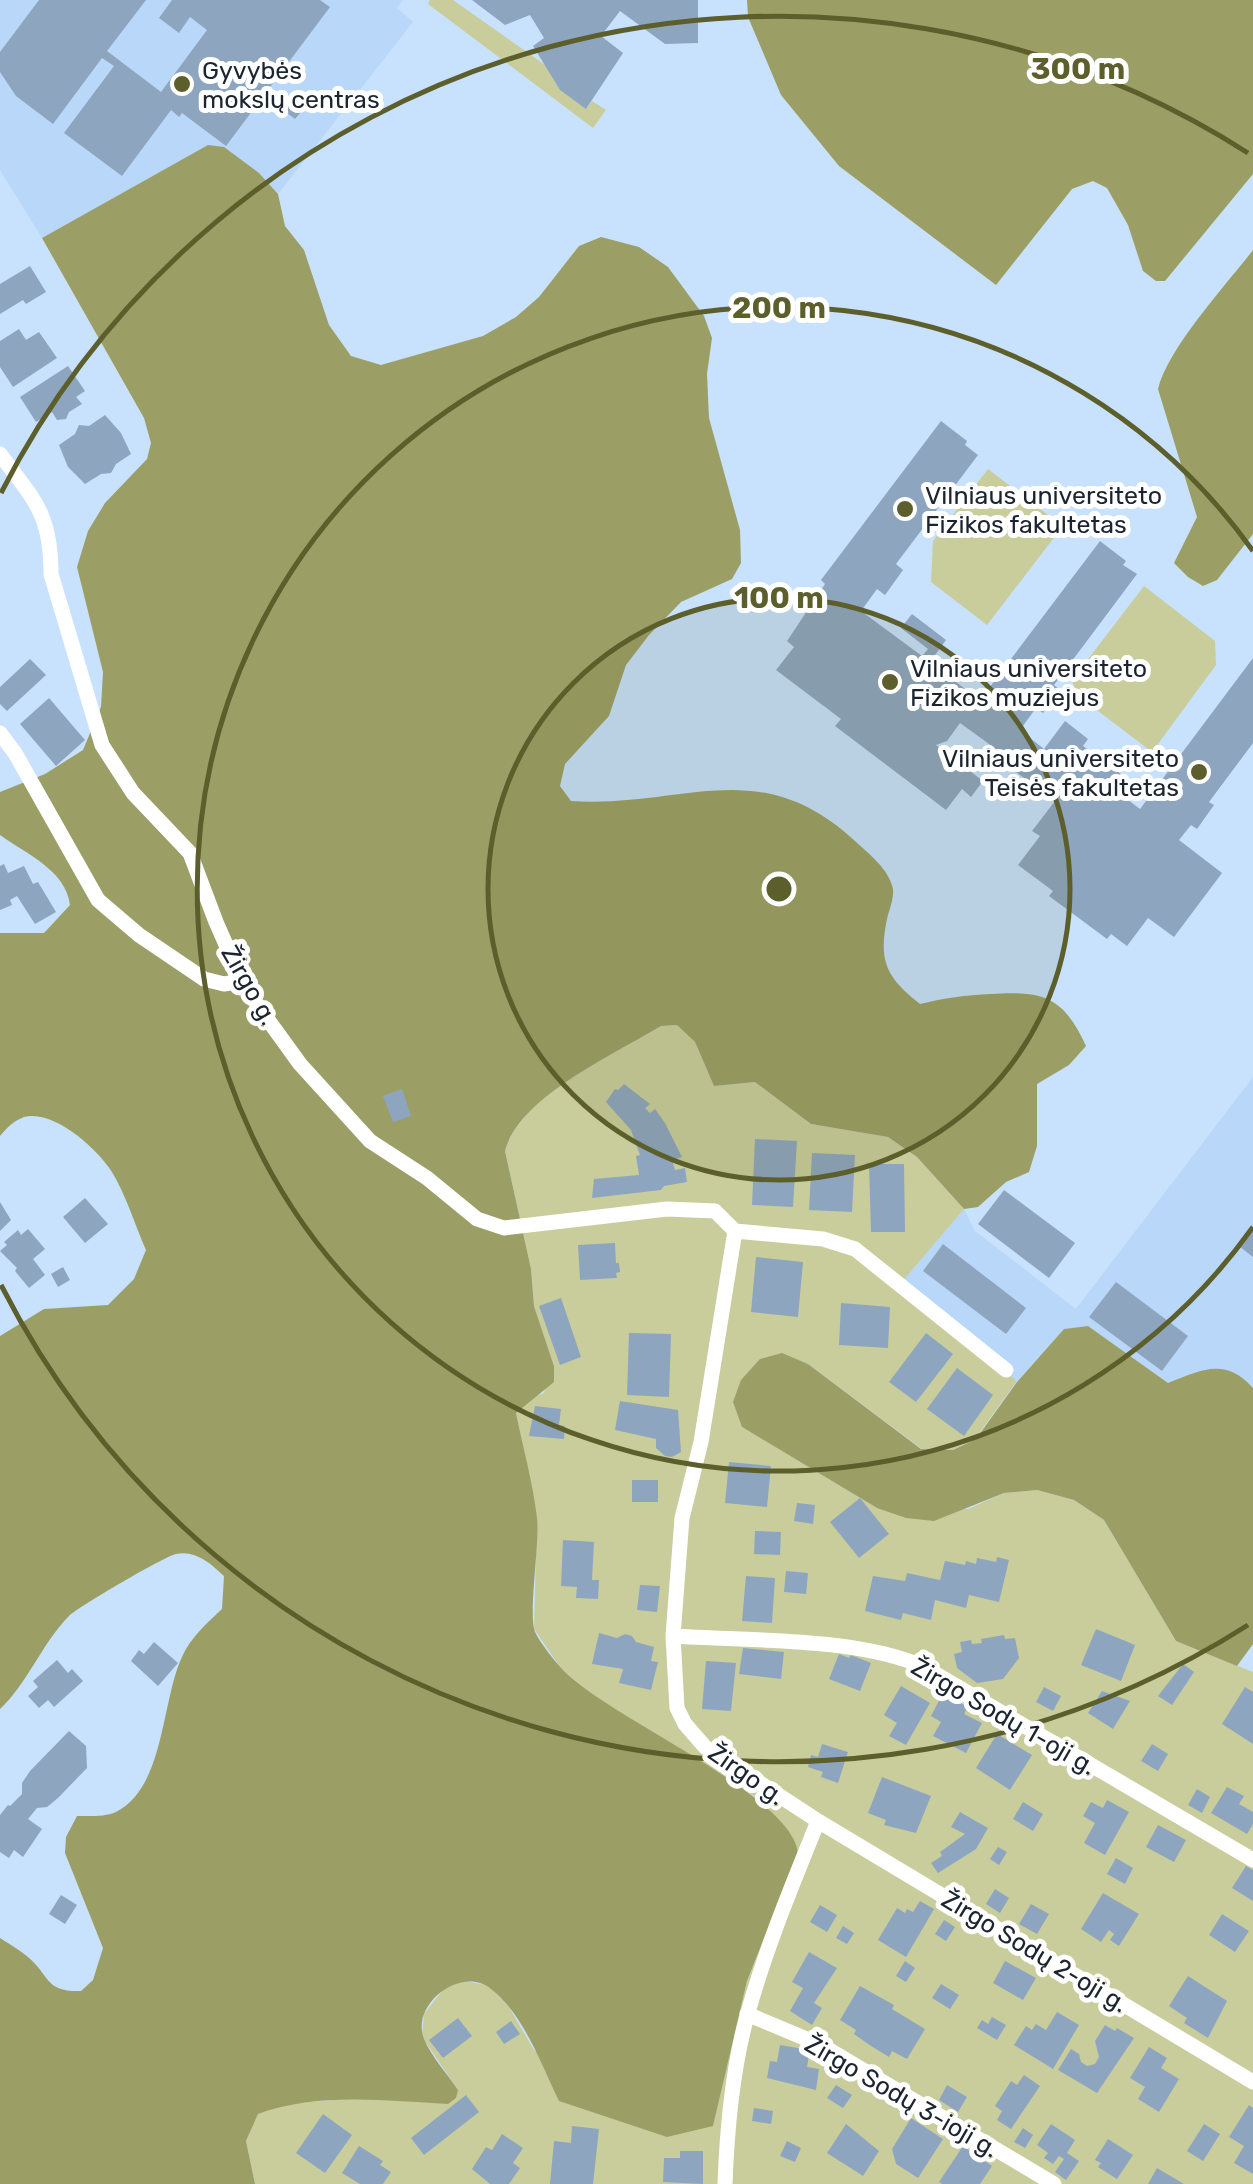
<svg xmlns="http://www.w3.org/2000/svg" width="1253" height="2184" font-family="Rubik,sans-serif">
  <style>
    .built { fill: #b9d7f9 }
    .green { fill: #c9cd9c }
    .forest { fill: #9b9f66 }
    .building { fill: #8ea5c0 }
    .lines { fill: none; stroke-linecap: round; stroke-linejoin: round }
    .minor { stroke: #fff; stroke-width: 15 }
    .ring { fill: none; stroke: #5c5f2c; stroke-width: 5 }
    .poi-dot { fill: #5c5f2c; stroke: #fff; stroke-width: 4 }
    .labels { text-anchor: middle; stroke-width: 10; stroke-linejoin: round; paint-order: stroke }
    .poi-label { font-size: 25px; fill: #1c252f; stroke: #fff; text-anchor: start }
    .street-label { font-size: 25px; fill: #1c252f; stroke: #fff }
    .centre { fill: #5c5f2c; stroke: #fff; stroke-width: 5 }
    .ring-label { font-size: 30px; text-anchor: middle; font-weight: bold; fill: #5c5f2c; stroke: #fff; stroke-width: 10; stroke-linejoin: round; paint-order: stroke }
  </style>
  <rect width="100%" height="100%" fill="#c8e1fd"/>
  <path class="built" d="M 0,0 L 403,0 L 397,8 L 413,22 L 278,194 L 259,173 L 208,145 L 42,238 L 0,170 Z
    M 1253,1077 L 1253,1388 L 1249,1383 L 1168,1383 L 1088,1326 L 1064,1329 L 1017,1381 L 896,1289 L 964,1209 L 975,1231 L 1076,1309 Z"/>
  <path class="green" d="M 430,0 L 453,0 L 545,65 L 560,90 L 587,108 L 592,101 L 606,110 L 593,128 L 428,4 Z
    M 988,469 L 1052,518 L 1056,535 L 987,625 L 931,582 L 933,541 Z
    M 1144,586 L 1215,641 L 1216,665 L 1152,752 L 1077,695 L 1072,680 Z
    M 677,1025 L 695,1042 L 714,1086 L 755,1082 L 811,1124 L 888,1137 L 917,1157 L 964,1209 L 896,1289 L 1017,1381 L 975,1439 L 953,1450 L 922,1449 L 808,1364 L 782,1354 L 742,1427 L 877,1508 L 968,1509 L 1004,1493 L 1037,1490 L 1074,1500 L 1104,1520 L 1176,1641 L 1253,1672 L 1253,2184 L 255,2184 L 246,2141 L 258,2114 L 285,2104 L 458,2090 L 422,2037 L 424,2014 L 445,1987 L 463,1981 L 488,1985 L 509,2007 L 534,2050 L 713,2125 L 747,1981 L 798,1853 L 754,1796 L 586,1692 L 560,1667 L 534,1629 L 537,1520 L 516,1413 L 533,1397 L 544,1393 L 554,1366 L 534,1306 L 531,1269 L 505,1151 C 519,1097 615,1054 661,1026 Z"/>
  <path class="forest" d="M 747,0 L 1253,0 L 1253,174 L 1165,281 L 1156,281 L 1143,271 L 1128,225 L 1107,188 L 1093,181 L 1072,189 L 996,285 L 839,166 L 781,95 L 748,17 Z
    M 208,145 L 224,147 L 259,173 L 278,194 L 285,226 L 304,250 L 329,325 L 351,356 L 381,365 L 483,336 L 516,317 L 539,297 L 579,246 L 601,237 L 639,247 L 668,267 L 704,316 L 712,338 L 707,374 L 709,418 L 740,530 L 741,563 L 732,579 L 681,602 L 649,635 L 626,665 L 609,716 L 565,764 L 560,786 L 571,801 C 685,808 758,752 855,841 C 869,854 889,869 893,889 C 894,898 889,911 887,919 C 878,962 887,978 920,1004 C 944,998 966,995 991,994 C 1043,991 1063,996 1086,1046 L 1069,1065 L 1037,1084 L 1037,1146 L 1029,1172 L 1006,1182 L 978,1207 L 964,1209 L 917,1157 L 888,1137 L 811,1124 L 755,1082 L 714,1086 L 695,1042 L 677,1025 L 661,1026 C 615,1054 519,1097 505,1151 L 531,1269 L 534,1306 L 554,1366 L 554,1382 L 516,1413 C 523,1448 533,1483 537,1518 C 540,1543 528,1614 535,1632 C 541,1644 553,1659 562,1669 C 608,1718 792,1794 798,1853 L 747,1981 L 713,2126 L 667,2137 L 559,2101 C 541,2064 524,2015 491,1989 C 462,1965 410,2004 424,2039 C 431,2056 448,2075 458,2090 L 456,2098 L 448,2104 C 385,2101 318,2092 258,2114 L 246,2141 L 255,2184 L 0,2184 L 0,1938 C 9,1944 20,1950 28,1957 C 51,1977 45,1992 81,1991 L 93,1980 L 103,1948 L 65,1853 L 66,1837 L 77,1816 C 89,1816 105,1817 116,1812 C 165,1787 161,1702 182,1657 C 190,1638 207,1623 222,1609 L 224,1576 C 211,1564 196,1550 176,1554 C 165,1556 78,1607 69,1616 C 42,1643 28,1683 0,1709 L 0,1336 L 44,1309 L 108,1305 L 134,1279 L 146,1250 C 135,1225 126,1195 112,1172 C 97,1148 53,1109 24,1117 C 13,1121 7,1128 0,1136 L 0,933 L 44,933 L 70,905 C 66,870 26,854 0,835 L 0,792 L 45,774 L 83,750 L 101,707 L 103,672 L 77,567 L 88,531 L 105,503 L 147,459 L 151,443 L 144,418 L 42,238 Z
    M 1253,250 L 1253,534 L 1217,580 L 1203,586 L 1188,577 L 1174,563 L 1197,517 L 1158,389 C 1168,348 1226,285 1253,250 Z
    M 1088,1326 L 1168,1383 C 1202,1370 1225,1357 1253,1388 L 1253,1644 L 1237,1666 L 1176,1641 L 1104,1520 L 1074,1500 L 1037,1490 L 1004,1493 L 934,1521 L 906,1518 L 877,1508 L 742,1427 L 733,1402 L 741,1380 L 760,1359 L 782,1353 L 808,1364 L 921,1449 L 953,1450 L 976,1439 L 1017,1382 L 1064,1329 Z"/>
  <path class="building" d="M 39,0 L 146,0 L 107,51 L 161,92 L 207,30 L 190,17 L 179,33 L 159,18 L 172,0 L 320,0 L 330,7 L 226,146 L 182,113 L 179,117 L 171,110 L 122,176 L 64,133 L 114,66 L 102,58 L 53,124 L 16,96 L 0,72 L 0,52 Z
    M 472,0 L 698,0 L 698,43 L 665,44 L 620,11 L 601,36 L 623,53 L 586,109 L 560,90 L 533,46 L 544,38 L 530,15 L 505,25 Z
    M 285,100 L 301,112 L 295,119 L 279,107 Z
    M 30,266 L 46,292 L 26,304 L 23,300 L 0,314 L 0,284 Z
    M 19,329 L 26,340 L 39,332 L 57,358 L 13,387 L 0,367 L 0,341 Z
    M 68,366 L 85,391 L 76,397 L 82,404 L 69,412 L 66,419 L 57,420 L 52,412 L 36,422 L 20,397 Z
    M 105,415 L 121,433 L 131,454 L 116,464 L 111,473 L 101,474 L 85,484 L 68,467 L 59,445 L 75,434 L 79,425 L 89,426 Z
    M 941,421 L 967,441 L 965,445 L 978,455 L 896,564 L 903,570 L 885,595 L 877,589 L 861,611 L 922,656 L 928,649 L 901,628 L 912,614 L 946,640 L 930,662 L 941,671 L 948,661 L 954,665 L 959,669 L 952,679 L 980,700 L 1100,541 L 1126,561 L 1123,565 L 1137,574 L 1054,685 L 1060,690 L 1043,713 L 1036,708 L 1020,730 L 1044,749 L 1065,721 L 1088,739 L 1083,746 L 1121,774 L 1111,787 L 1140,809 L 1253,658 L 1253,743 L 1209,802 L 1214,805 L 1197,829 L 1191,825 L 1179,840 L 1222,873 L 1174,937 L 1148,918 L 1127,946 L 1111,934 L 1107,939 L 1049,896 L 1053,891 L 1018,865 L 1040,836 L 1032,831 L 1055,801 L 992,754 L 996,749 L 960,723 L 947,741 L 936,745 L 983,781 L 971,797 L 962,789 L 946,810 L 835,726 L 841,719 L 776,670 L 794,647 L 787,641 L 825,584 L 821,580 Z
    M 30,659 L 46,675 L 7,711 L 0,704 L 0,687 Z
    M 49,698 L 85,740 L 56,766 L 20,724 Z
    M 4,864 L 8,873 L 24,866 L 33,884 L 38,882 L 56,912 L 35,924 L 17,896 L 10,900 L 12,905 L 0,910 L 0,866 Z
    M 624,1084 L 650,1104 L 645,1108 L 650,1113 L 655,1109 L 665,1123 L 682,1157 L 672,1160 L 675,1170 L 685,1168 L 687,1182 L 664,1186 L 661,1190 L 592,1198 L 594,1179 L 639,1175 L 636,1156 L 640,1155 L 631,1130 L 606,1102 L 615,1089 L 618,1090 Z
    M 402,1089 L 411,1116 L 393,1122 L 383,1096 Z
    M 755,1139 L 797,1141 L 793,1207 L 752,1205 Z
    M 812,1153 L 855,1155 L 852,1212 L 809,1210 Z
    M 869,1164 L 904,1164 L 905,1232 L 871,1232 Z
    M 1004,1190 L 1075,1243 L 1049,1278 L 978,1224 Z
    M 85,1198 L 108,1224 L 85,1243 L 63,1217 Z
    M 0,1202 L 11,1220 L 0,1231 Z
    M 28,1229 L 45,1249 L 33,1259 L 45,1275 L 29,1288 L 15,1271 L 17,1268 L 0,1251 L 7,1245 L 4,1242 L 18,1230 L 21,1235 Z
    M 1253,1231 L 1253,1257 L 1240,1247 Z
    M 615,1243 L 616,1263 L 619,1263 L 620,1272 L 616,1273 L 617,1278 L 580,1280 L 578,1245 Z
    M 943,1244 L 1026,1308 L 1006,1334 L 923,1271 Z
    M 756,1257 L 803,1262 L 798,1317 L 751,1312 Z
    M 63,1267 L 70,1280 L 58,1287 L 51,1274 Z
    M 1116,1282 L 1188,1336 L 1162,1371 L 1089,1317 Z
    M 561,1298 L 581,1357 L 560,1365 L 539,1306 Z
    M 841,1303 L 890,1307 L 888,1348 L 839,1345 Z
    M 629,1333 L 671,1334 L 669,1397 L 627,1395 Z
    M 926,1333 L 953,1354 L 916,1402 L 889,1382 Z
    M 957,1368 L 993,1395 L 964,1436 L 927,1409 Z
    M 620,1401 L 678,1410 L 681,1452 L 672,1457 L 665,1456 L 656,1448 L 656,1439 L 615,1430 Z
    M 535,1406 L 561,1409 L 559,1425 L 565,1426 L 564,1439 L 529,1436 Z
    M 729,1462 L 771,1466 L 767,1507 L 725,1503 Z
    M 632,1480 L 658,1480 L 658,1502 L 632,1502 Z
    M 860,1498 L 889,1534 L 859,1558 L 830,1522 Z
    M 797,1503 L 815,1505 L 813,1524 L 794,1521 Z
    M 755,1531 L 781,1532 L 780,1555 L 754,1554 Z
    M 563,1540 L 594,1542 L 592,1580 L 599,1580 L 598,1599 L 576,1598 L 577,1587 L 561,1586 Z
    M 997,1557 L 1009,1560 L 999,1602 L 969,1595 L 966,1608 L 935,1600 L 931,1620 L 903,1613 L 901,1620 L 865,1611 L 873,1576 L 905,1581 L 907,1573 L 940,1580 L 945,1561 L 965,1565 L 966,1561 L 976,1564 L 977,1558 L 996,1562 Z
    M 786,1571 L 808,1573 L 806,1594 L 784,1592 Z
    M 746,1576 L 775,1578 L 772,1623 L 742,1621 Z
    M 640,1585 L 660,1586 L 657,1612 L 637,1610 Z
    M 1096,1629 L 1135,1645 L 1121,1681 L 1081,1665 Z
    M 599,1633 L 617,1638 L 625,1634 L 632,1636 L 636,1642 L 654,1647 L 651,1661 L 658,1662 L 651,1690 L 619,1683 L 623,1669 L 592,1664 Z
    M 1004,1635 L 1005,1639 L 1015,1638 L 1019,1658 L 1003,1679 L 977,1683 L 957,1668 L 954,1654 L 962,1652 L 960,1642 L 971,1640 L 972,1644 L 982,1643 L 981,1639 Z
    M 154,1642 L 178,1663 L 158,1686 L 131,1661 L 139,1650 L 144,1654 Z
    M 743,1648 L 784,1652 L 781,1679 L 739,1674 Z
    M 839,1654 L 849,1658 L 851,1655 L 871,1663 L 860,1691 L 829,1679 Z
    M 57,1660 L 68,1673 L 72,1669 L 83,1681 L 54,1707 L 48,1700 L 39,1708 L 28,1696 L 38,1687 L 33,1681 Z
    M 706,1661 L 736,1663 L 731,1711 L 702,1709 Z
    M 1183,1664 L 1194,1672 L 1172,1705 L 1158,1696 Z
    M 901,1686 L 930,1703 L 906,1745 L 889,1736 L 897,1723 L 884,1715 Z
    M 1044,1687 L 1061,1696 L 1053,1711 L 1036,1702 Z
    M 1245,1687 L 1253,1692 L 1253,1744 L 1222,1724 Z
    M 1102,1691 L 1130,1701 L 1113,1729 L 1088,1713 Z
    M 943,1693 L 968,1707 L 964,1714 L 982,1723 L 966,1753 L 933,1736 L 941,1722 L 931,1716 Z
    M 69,1731 L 86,1746 L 87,1768 L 58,1798 L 47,1807 L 37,1808 L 28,1819 L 42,1829 L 23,1857 L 14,1850 L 9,1858 L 0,1852 L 0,1815 L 8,1805 L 10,1806 L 22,1794 L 22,1783 L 30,1771 Z
    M 997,1734 L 1032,1755 L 1010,1790 L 976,1768 Z
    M 822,1744 L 848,1752 L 838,1783 L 821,1777 L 823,1772 L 808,1767 L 811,1755 L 818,1757 Z
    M 1152,1744 L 1168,1754 L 1158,1771 L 1141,1761 Z
    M 882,1777 L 931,1796 L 916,1833 L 884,1825 L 886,1820 L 868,1813 Z
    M 1227,1787 L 1244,1796 L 1239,1804 L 1253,1812 L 1253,1824 L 1247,1834 L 1211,1813 Z
    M 1197,1789 L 1210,1797 L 1202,1813 L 1188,1805 Z
    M 1107,1800 L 1129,1812 L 1105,1855 L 1084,1843 L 1095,1823 L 1083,1816 L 1091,1802 L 1103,1808 Z
    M 1023,1802 L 1043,1814 L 1033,1831 L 1013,1819 Z
    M 960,1812 L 988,1828 L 976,1849 L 938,1873 L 931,1863 L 942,1856 L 940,1852 L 965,1834 L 951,1827 Z
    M 1158,1825 L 1186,1840 L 1174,1862 L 1146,1847 Z
    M 998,1847 L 1007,1852 L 999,1865 L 990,1859 Z
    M 1116,1858 L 1133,1868 L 1125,1884 L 1107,1874 Z
    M 1246,1866 L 1253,1870 L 1253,1901 L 1232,1888 Z
    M 995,1889 L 1009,1898 L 1000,1913 L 986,1904 Z
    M 1103,1893 L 1139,1914 L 1119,1946 L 1110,1940 L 1114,1934 L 1109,1930 L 1101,1942 L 1081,1929 Z
    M 61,1895 L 77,1905 L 65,1924 L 49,1914 Z
    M 920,1901 L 934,1909 L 906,1957 L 878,1940 L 897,1908 L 905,1913 L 907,1909 L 913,1912 Z
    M 1031,1904 L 1049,1914 L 1037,1934 L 1019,1924 Z
    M 820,1905 L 837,1915 L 827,1932 L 810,1922 Z
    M 1222,1914 L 1249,1931 L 1235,1952 L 1209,1935 Z
    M 944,1920 L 955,1927 L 946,1941 L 935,1934 Z
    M 843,1926 L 854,1933 L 847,1944 L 836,1938 Z
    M 809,1952 L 837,1968 L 814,2003 L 822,2008 L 812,2025 L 790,2011 L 803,1988 L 792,1982 Z
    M 905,1961 L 915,1968 L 906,1982 L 896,1976 Z
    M 1005,1961 L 1036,1978 L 1023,2000 L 993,1983 Z
    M 1188,1976 L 1227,2001 L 1208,2038 L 1184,2023 L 1187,2018 L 1169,2006 Z
    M 941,1984 L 959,1995 L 950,2009 L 932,1998 Z
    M 860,1986 L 894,2005 L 892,2009 L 925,2029 L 907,2059 L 892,2051 L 889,2057 L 871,2046 L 854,2034 L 856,2030 L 840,2020 Z
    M 1057,2012 L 1079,2025 L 1053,2069 L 1014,2045 L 1026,2026 L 1032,2030 L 1036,2024 L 1046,2030 Z
    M 992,2017 L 1006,2025 L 997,2040 L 977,2028 L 982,2020 L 988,2024 Z
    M 458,2018 L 472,2036 L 443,2058 L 429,2040 Z
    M 511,2021 L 520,2034 L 504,2044 L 496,2032 Z
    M 1105,2025 L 1115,2031 L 1117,2028 L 1134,2038 L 1097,2093 L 1058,2070 L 1071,2049 L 1079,2054 L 1081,2062 L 1087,2066 L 1095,2064 L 1099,2057 L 1095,2041 Z
    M 780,2045 L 810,2050 L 807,2067 L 819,2069 L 816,2090 L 767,2078 L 770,2061 L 777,2062 Z
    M 1149,2047 L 1167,2058 L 1161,2068 L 1179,2079 L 1159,2112 L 1138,2099 L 1145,2087 L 1130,2078 Z
    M 1024,2075 L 1040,2086 L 1011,2129 L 997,2120 L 1002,2111 L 995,2106 L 1011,2081 L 1017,2085 Z
    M 836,2085 L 852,2095 L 843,2108 L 827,2098 Z
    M 947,2085 L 967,2097 L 958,2112 L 939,2100 Z
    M 466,2095 L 479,2112 L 424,2155 L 411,2138 Z
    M 1249,2105 L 1253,2108 L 1253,2174 L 1234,2163 L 1244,2146 L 1229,2137 Z
    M 754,2108 L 773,2111 L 771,2124 L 752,2121 Z
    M 323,2114 L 352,2135 L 325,2173 L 296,2153 Z
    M 911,2118 L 943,2139 L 918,2178 L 896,2164 L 892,2149 Z
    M 846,2124 L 879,2151 L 863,2176 L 827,2153 Z
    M 1051,2124 L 1075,2140 L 1067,2153 L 1079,2161 L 1066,2180 L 1055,2172 L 1064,2159 L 1059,2156 L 1053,2164 L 1044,2158 L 1048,2153 L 1037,2145 Z
    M 1204,2124 L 1220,2134 L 1203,2161 L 1187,2151 Z
    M 572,2126 L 599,2129 L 593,2184 L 550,2184 L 554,2141 L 571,2143 Z
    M 1023,2128 L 1033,2135 L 1025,2148 L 1014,2142 Z
    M 502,2134 L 523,2148 L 513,2163 L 520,2168 L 509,2184 L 490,2184 L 472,2169 L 486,2147 L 492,2150 Z
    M 1108,2139 L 1133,2155 L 1117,2179 L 1098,2167 L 1101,2163 L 1095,2160 Z
    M 787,2141 L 801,2148 L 795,2162 L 780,2156 Z
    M 359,2146 L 383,2161 L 380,2165 L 391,2172 L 383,2184 L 360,2184 L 342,2173 Z
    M 963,2146 L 992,2166 L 980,2184 L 942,2184 L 939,2182 Z
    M 680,2151 L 703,2151 L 703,2184 L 663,2182 L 664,2158 L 680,2158 Z
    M 1157,2168 L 1184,2184 L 1148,2184 Z"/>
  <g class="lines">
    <path class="minor" d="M 0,454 C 34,500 51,513 51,574 L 102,745 L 133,793 L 190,853 L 216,922 L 242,981 L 258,1006 L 300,1064 L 370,1141 L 427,1178 L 477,1219 L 504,1228 L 667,1209 L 715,1211 L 735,1231 L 701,1442 L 682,1518 L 673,1636 L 677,1708 L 685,1724 L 705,1747 L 818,1821 C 793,1883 767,1945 749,2009 C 733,2063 727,2128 725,2184
      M 0,733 L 15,753 L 98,900 L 139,935 L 204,979 L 224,984 L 242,981
      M 735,1231 L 823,1239 L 855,1249 L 1006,1370
      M 673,1636 C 749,1641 857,1637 924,1667 L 1253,1860
      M 818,1821 L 1253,2082
      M 747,2014 L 821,2045 L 1054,2184"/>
  </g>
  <circle cx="779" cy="889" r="291" fill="#5c5f2c" fill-opacity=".12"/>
  <g class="ring">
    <circle cx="779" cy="889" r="291"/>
    <path d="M1253 1227A582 582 0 1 1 1253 551"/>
    <path d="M1248 1625A873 873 0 0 1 1 1285M1 493A873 873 0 0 1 1248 153"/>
  </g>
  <g class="poi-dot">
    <circle cx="182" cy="84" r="10"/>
    <circle cx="905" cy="509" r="10"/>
    <circle cx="890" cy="682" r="10"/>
    <circle cx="1199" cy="772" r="10"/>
  </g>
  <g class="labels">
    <g class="poi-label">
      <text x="202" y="79">Gyvybės<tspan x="202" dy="29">mokslų centras</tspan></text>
      <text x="925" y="504">Vilniaus universiteto<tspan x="925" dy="29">Fizikos fakultetas</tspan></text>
      <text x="910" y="677">Vilniaus universiteto<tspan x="910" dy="29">Fizikos muziejus</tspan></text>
      <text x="1179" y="767" text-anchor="end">Vilniaus universiteto<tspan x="1179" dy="29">Teisės fakultetas</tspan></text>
    </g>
    <g class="street-label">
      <text transform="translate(250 985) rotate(60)" y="9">Žirgo g.</text>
      <text transform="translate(1004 1716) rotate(30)" y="9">Žirgo Sodų 1-oji g.</text>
      <text transform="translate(747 1774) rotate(35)" y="9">Žirgo g.</text>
      <text transform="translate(1035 1951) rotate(31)" y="9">Žirgo Sodų 2-oji g.</text>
      <text transform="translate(902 2096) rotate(30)" y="9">Žirgo Sodų 3-ioji g.</text>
    </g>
  </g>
  <circle cx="779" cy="889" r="15" class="centre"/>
  <g class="ring-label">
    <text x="1078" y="79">300 m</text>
    <text x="779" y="318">200 m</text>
    <text x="779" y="608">100 m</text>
  </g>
</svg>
